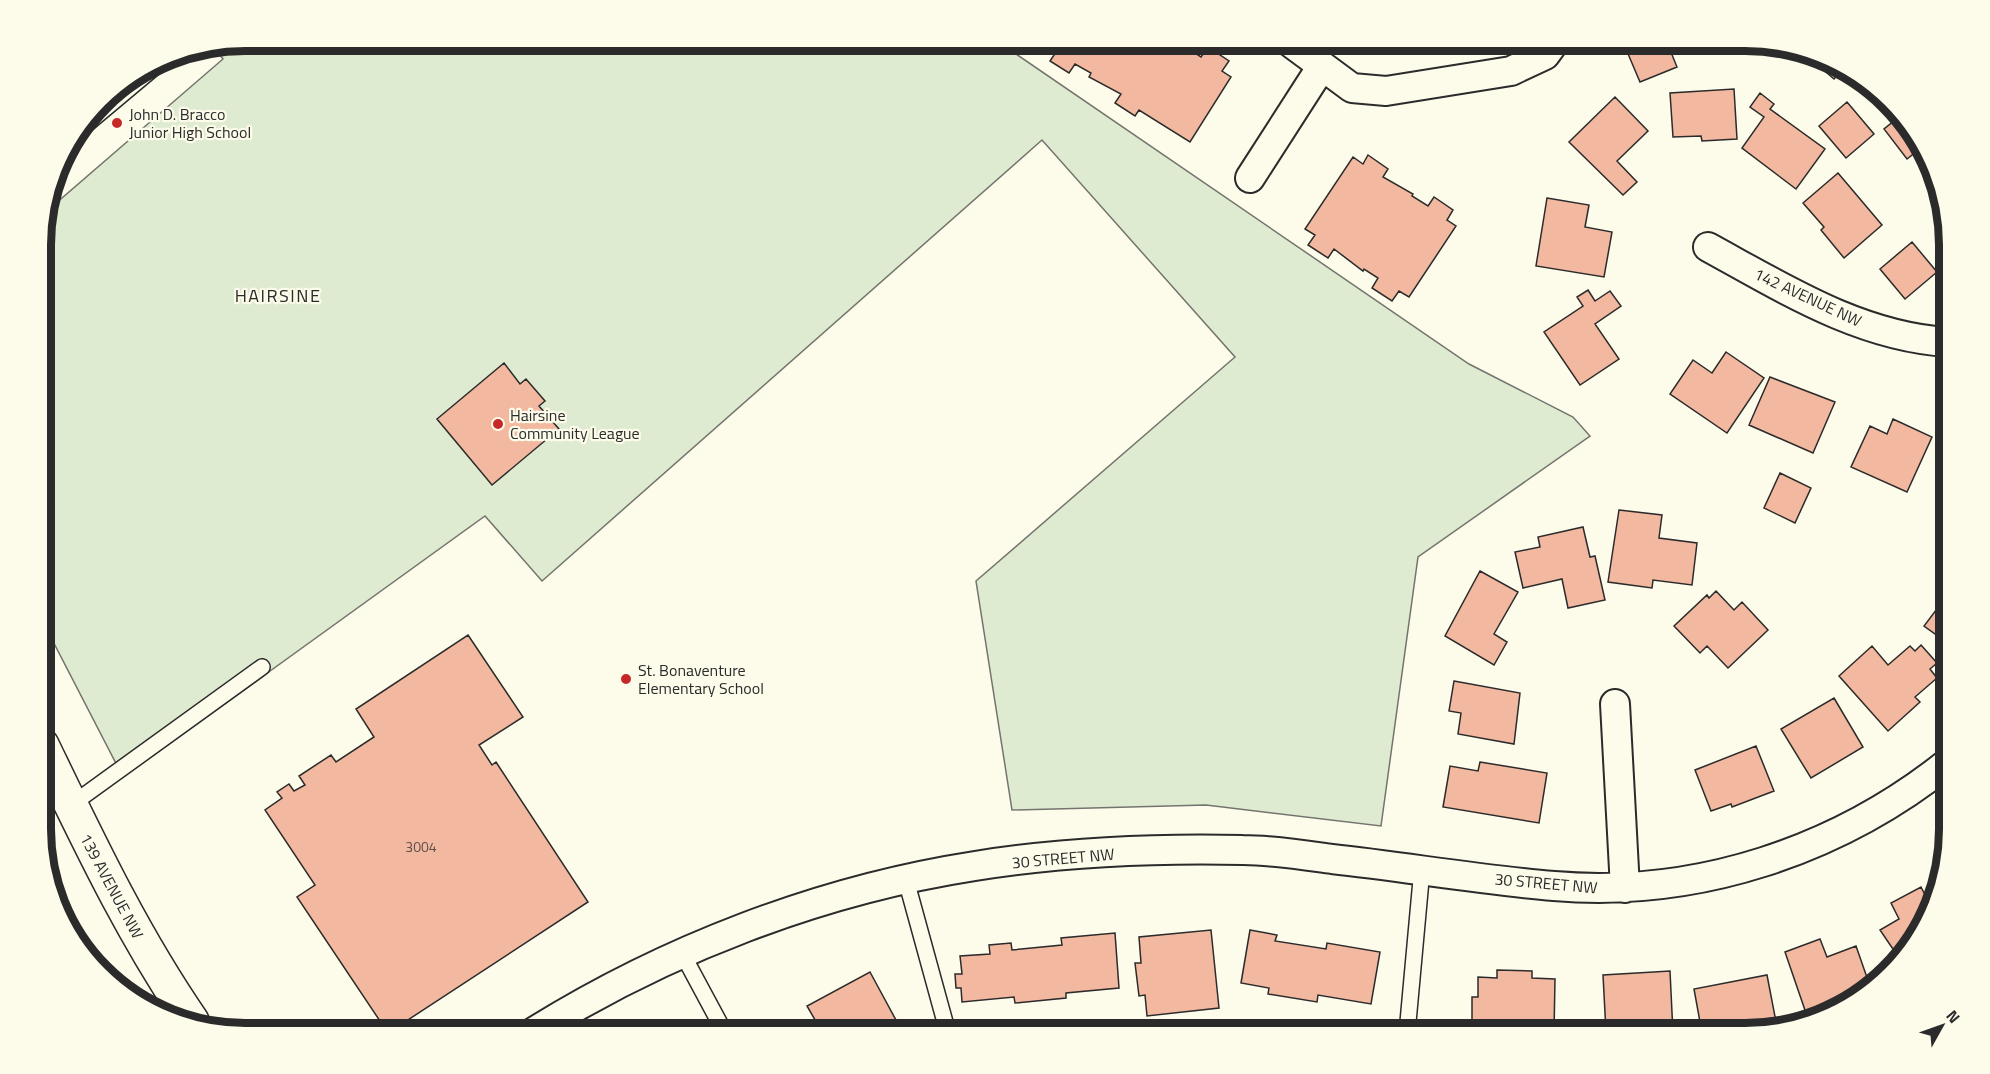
<svg xmlns="http://www.w3.org/2000/svg" width="1990" height="1074" font-family="'Titillium Web',sans-serif">
  <style>
    .green { fill: #deebd1; stroke: #74746e; stroke-width: 1.5 }
    .building { fill: #f2b8a0; stroke: #2b2b2b; stroke-width: 1.5 }
    .lines { fill: none; stroke-linecap: round; stroke-linejoin: round }
    .service-casing { stroke: #2b2b2b; stroke-width: 18 }
    .minor-casing { stroke: #2b2b2b; stroke-width: 32 }
    .tertiary-casing { stroke: #2b2b2b; stroke-width: 36 }
    .service { stroke: #fdfbea; stroke-width: 15 }
    .minor { stroke: #fdfbea; stroke-width: 28 }
    .tertiary { stroke: #fdfbea; stroke-width: 33 }
    .poi-dot { fill: #c62828; stroke: #fdfbea; stroke-width: 2 }
    .labels { text-anchor: middle; stroke-width: 4.5; stroke-linejoin: round; paint-order: stroke }
    .number-label { font-size: 14px; fill: #5d4e48 }
    .poi-label { font-size: 16px; fill: #2b2b2b; stroke: #fdfbea; text-anchor: start }
    .street-label { font-size: 16px; fill: #2b2b2b; stroke: #fdfbea }
    .neighbourhood-label { font-size: 18px; letter-spacing: 1.5px; fill: #2b2b2b; stroke: #fdfbea }
    .rim { fill: none; stroke: #2b2b2b; stroke-width: 8 }
  </style>
  <rect width="100%" height="100%" fill="#fdfbea"/>
  <path class="green" d="M 245,41 L 997,41 L 1469,364 L 1573,417 L 1590,436 L 1418,557 L 1381,826 L 1206,805 L 1012,810 L 976,581 L 1235,357 L 1042,140 L 542,581 L 485,516 L 123,777 L 42,620 L 41,232 L 47,211 L 223,59 L 214,47 Z"/>
  <path class="building" d="M 1038,40 L 1184,40 L 1189,44 L 1187,48 L 1201,57 L 1208,47 L 1229,61 L 1222,71 L 1231,77 L 1190,142 L 1139,110 L 1135,116 L 1115,103 L 1121,94 L 1089,77 L 1091,73 L 1075,64 L 1069,73 L 1050,61 L 1054,55 Z
    M 1628,40 L 1666,40 L 1677,67 L 1640,82 L 1623,42 Z
    M 1806,55 L 1836,62 L 1843,69 L 1834,79 Z
    M 1734,89 L 1737,139 L 1702,141 L 1701,136 L 1673,137 L 1670,93 Z
    M 1760,93 L 1774,104 L 1770,109 L 1825,149 L 1796,189 L 1742,148 L 1764,117 L 1750,107 Z
    M 1615,97 L 1648,131 L 1617,161 L 1637,182 L 1623,195 L 1569,142 Z
    M 1847,102 L 1874,134 L 1846,158 L 1819,126 Z
    M 1899,117 L 1915,131 L 1921,148 L 1907,159 L 1884,129 Z
    M 1368,155 L 1388,169 L 1383,177 L 1413,194 L 1412,196 L 1428,206 L 1434,197 L 1453,210 L 1447,220 L 1456,226 L 1409,297 L 1399,291 L 1392,301 L 1372,288 L 1378,278 L 1364,269 L 1363,271 L 1334,249 L 1328,258 L 1308,245 L 1315,235 L 1305,229 L 1353,157 L 1363,164 Z
    M 1838,173 L 1882,225 L 1844,258 L 1821,230 L 1824,227 L 1803,203 Z
    M 1547,198 L 1589,205 L 1585,227 L 1612,232 L 1604,277 L 1536,266 Z
    M 1941,201 L 1948,219 L 1946,245 L 1933,204 Z
    M 1912,242 L 1937,272 L 1905,299 L 1880,269 Z
    M 1588,290 L 1595,301 L 1610,291 L 1621,306 L 1595,324 L 1619,359 L 1580,385 L 1544,332 L 1583,306 L 1577,297 Z
    M 1726,352 L 1764,378 L 1727,433 L 1670,394 L 1693,360 L 1712,373 Z
    M 504,363 L 520,384 L 526,379 L 545,401 L 539,406 L 559,429 L 492,485 L 437,419 Z
    M 1770,377 L 1835,402 L 1813,453 L 1749,425 Z
    M 1893,419 L 1932,437 L 1907,492 L 1851,467 L 1870,426 L 1887,434 Z
    M 1780,473 L 1811,488 L 1795,523 L 1764,508 Z
    M 1619,510 L 1662,515 L 1659,538 L 1697,543 L 1692,585 L 1653,580 L 1652,588 L 1608,582 Z
    M 1583,527 L 1590,557 L 1595,556 L 1605,600 L 1568,608 L 1562,579 L 1523,588 L 1515,552 L 1540,547 L 1538,537 Z
    M 1480,571 L 1518,592 L 1494,634 L 1507,642 L 1494,665 L 1445,636 Z
    M 1716,591 L 1734,610 L 1742,602 L 1768,630 L 1728,668 L 1707,646 L 1700,653 L 1674,626 L 1707,595 L 1709,598 Z
    M 1949,593 L 1949,644 L 1924,626 Z
    M 468,635 L 523,717 L 479,745 L 492,765 L 496,762 L 588,902 L 388,1033 L 297,897 L 315,885 L 265,810 L 282,798 L 277,792 L 289,784 L 294,791 L 305,785 L 299,776 L 331,755 L 336,762 L 374,737 L 356,709 Z
    M 1921,645 L 1937,663 L 1930,669 L 1937,678 L 1915,697 L 1920,702 L 1888,731 L 1839,676 L 1872,646 L 1888,665 L 1910,646 L 1915,651 Z
    M 1454,681 L 1520,693 L 1514,744 L 1458,734 L 1461,713 L 1449,711 Z
    M 1834,698 L 1863,747 L 1811,778 L 1781,729 Z
    M 1756,746 L 1774,791 L 1732,807 L 1731,804 L 1711,811 L 1695,770 Z
    M 1480,762 L 1547,773 L 1539,823 L 1443,807 L 1450,766 L 1478,771 Z
    M 1921,887 L 1931,906 L 1928,920 L 1897,955 L 1880,930 L 1899,919 L 1891,903 Z
    M 1211,930 L 1219,1008 L 1147,1016 L 1145,995 L 1139,996 L 1135,963 L 1141,963 L 1139,937 Z
    M 1250,930 L 1277,935 L 1275,941 L 1326,949 L 1327,943 L 1380,952 L 1371,1004 L 1318,995 L 1317,1002 L 1268,994 L 1269,988 L 1241,983 Z
    M 1115,933 L 1119,988 L 1066,993 L 1066,998 L 1015,1003 L 1014,997 L 962,1002 L 961,988 L 956,988 L 955,974 L 962,974 L 960,956 L 990,954 L 989,945 L 1011,943 L 1012,950 L 1062,945 L 1061,938 Z
    M 1820,939 L 1827,957 L 1856,946 L 1870,986 L 1858,999 L 1807,1016 L 1785,952 Z
    M 1497,970 L 1532,971 L 1532,978 L 1555,979 L 1554,1033 L 1477,1033 L 1477,1029 L 1472,1028 L 1472,997 L 1478,997 L 1478,977 L 1497,978 Z
    M 1670,971 L 1673,1033 L 1606,1032 L 1603,975 Z
    M 870,972 L 903,1033 L 814,1033 L 811,1028 L 818,1025 L 807,1006 Z
    M 1767,975 L 1777,1027 L 1758,1033 L 1702,1033 L 1694,989 Z"/>
  <g class="lines">
    <defs>
      <path id="service" d="M 82,128 L 156,66
        M 71,805 L 262,667
        M 906,880 L 948,1033
        M 682,953 L 725,1033
        M 1407,1033 L 1422,869"/>
      <path id="minor" d="M 1287,40 L 1352,88 L 1386,91 L 1511,71 L 1545,55 L 1556,40
        M 1250,178 L 1322,66
        M 1708,247 C 1783,288 1860,337 1948,342
        M 1615,704 L 1625,888
        M 532,1033 C 665,950 820,890 975,866 C 1063,852 1154,848 1243,850 C 1272,850 1303,855 1332,859 C 1406,867 1480,880 1554,886 C 1697,898 1838,851 1949,762"/>
      <path id="tertiary" d="M 42,745 C 88,840 132,934 192,1021"/>
    </defs>
    <use href="#service" class="service-casing"/>
    <use href="#minor" class="minor-casing"/>
    <use href="#tertiary" class="tertiary-casing"/>
    <use href="#service" class="service"/>
    <use href="#minor" class="minor"/>
    <use href="#tertiary" class="tertiary"/>
  </g>
  <g class="poi-dot">
    <circle cx="117" cy="123" r="6"/>
    <circle cx="498" cy="424" r="6"/>
    <circle cx="626" cy="679" r="6"/>
  </g>
  <g class="labels">
    <g class="number-label">
      <text x="421" y="852">3004</text>
    </g>
    <g class="poi-label">
      <text x="129" y="120">John D. Bracco<tspan x="129" dy="18">Junior High School</tspan></text>
      <text x="510" y="421">Hairsine<tspan x="510" dy="18">Community League</tspan></text>
      <text x="638" y="676">St. Bonaventure<tspan x="638" dy="18">Elementary School</tspan></text>
    </g>
    <g class="street-label">
      <text transform="translate(1808 297) rotate(25)" y="6">142 AVENUE NW</text>
      <text transform="translate(1063 858) rotate(-5)" y="6">30 STREET NW</text>
      <text transform="translate(1546 883) rotate(5)" y="6">30 STREET NW</text>
      <text transform="translate(112 886) rotate(62)" y="6">139 AVENUE NW</text>
    </g>
    <g class="neighbourhood-label">
      <text x="278" y="302">HAIRSINE</text>
    </g>
  </g>
  <path d="M0 0H1990V1074H0ZM245 51H1745A194 194 0 0 1 1939 245V829A194 194 0 0 1 1745 1023H245A194 194 0 0 1 51 829V245A194 194 0 0 1 245 51Z" fill="#fdfbea" fill-rule="evenodd"/>
  <path class="rim" d="M245 51H1745A194 194 0 0 1 1939 245V829A194 194 0 0 1 1745 1023H245A194 194 0 0 1 51 829V245A194 194 0 0 1 245 51Z"/>
  <g transform="translate(1942 1026) rotate(50)" stroke="#fdfbea" stroke-width="4.5" paint-order="stroke">
  <path d="M0-4.5L10 22L0 15L-10 22Z" fill="#2b2b2b"/>
  <text y="-9" font-size="16" font-weight="bold" text-anchor="middle" fill="#2b2b2b">N</text>
  </g>
</svg>
